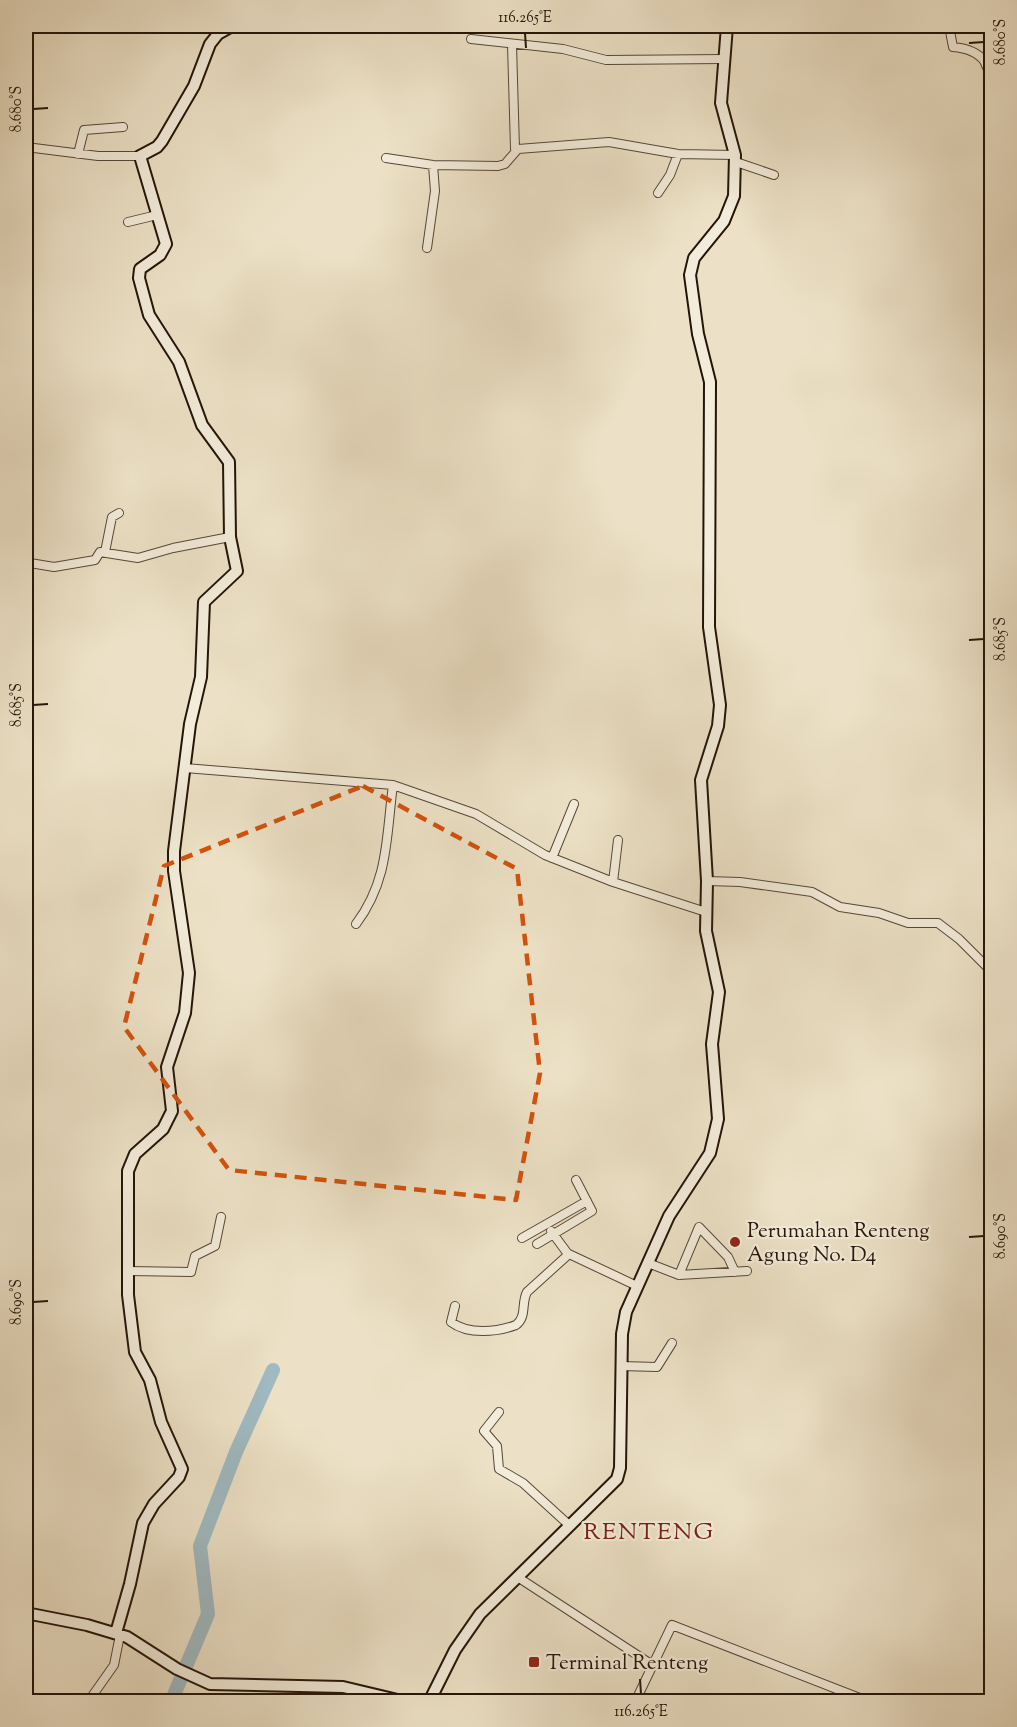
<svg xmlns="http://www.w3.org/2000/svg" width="1017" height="1727" font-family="'Sorts Mill Goudy',serif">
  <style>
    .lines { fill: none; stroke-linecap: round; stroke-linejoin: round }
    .river { stroke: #9fbac1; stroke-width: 14 }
    .street-casing { stroke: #564738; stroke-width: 10 }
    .secondary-casing { stroke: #241408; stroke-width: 14 }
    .street { stroke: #f3ecda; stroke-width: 8 }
    .secondary { stroke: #f3ecda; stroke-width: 10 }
    .marked { fill: none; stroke: #d4520c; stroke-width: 4.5; stroke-dasharray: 12 8; stroke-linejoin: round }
    .ticks { fill: none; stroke: #241408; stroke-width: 2 }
    .poi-dot { fill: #8f2418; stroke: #f3ecda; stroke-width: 2 }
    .labels { text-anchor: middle; stroke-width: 4.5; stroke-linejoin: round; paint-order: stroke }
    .poi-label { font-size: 21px; fill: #241408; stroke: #f3ecda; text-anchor: start }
    .quarter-label { font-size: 24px; letter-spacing: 1.5px; fill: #7a1f14; stroke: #f3ecda }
    .neatline { fill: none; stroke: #241408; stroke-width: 2 }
    .ticks-label { font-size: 15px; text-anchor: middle; fill: #241408 }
  </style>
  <rect width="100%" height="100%" fill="#ece1c6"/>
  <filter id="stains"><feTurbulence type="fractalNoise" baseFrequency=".00333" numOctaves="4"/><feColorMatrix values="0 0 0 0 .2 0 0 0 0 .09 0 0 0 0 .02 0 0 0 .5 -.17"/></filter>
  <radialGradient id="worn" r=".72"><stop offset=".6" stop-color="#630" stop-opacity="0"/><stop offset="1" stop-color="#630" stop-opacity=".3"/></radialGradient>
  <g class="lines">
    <path class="river" d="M 171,1702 L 208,1614 L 200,1546 L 236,1452 L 273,1370"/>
    <defs>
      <path id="street" d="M 949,26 L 953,47 C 964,48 977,51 984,61 C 987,66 986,69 992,73
        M 471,39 L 563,49 L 606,60 L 724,59
        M 512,45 L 515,149
        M 26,147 L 98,156 L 140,156
        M 78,154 L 84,130 L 123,127
        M 386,158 L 433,165 L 498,166 L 505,164 L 518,149 L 609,142 L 678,154 L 735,155
        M 736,162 L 774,175
        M 658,193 L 670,175 L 678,154
        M 128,222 L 157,215
        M 427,248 L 435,191 L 433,165
        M 105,552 L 112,517 L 119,513
        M 26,565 L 30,563 L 54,567 L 95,560 L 100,552 L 138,558 L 173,548 L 230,537
        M 185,768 L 393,785 L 476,814 L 545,855 L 613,882 L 706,912
        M 552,858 L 574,804
        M 707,881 L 740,882 L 812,892 L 840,907 L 879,913 L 908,923 L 938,923 L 959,939 L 992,972
        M 613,882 L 618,840
        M 356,924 C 389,880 386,837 393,785
        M 551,1231 L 568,1254
        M 522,1238 L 587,1201
        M 537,1244 L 592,1211 L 576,1180
        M 648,1263 L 679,1275 L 747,1271
        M 129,1271 L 191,1272 L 195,1256 L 215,1246 L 221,1217
        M 679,1275 L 699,1227 L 728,1257 L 735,1272
        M 455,1306 L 451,1322 C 468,1335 497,1332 516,1325 C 527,1317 521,1303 527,1292 L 569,1254 L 637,1286
        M 621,1366 L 657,1367 L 672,1343
        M 499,1412 L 484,1431 L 497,1446 L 499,1469 L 523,1483 L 569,1525
        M 519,1578 L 651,1664
        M 88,1702 L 114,1665 L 120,1635
        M 635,1702 L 672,1625 L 870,1702"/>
      <path id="secondary" d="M 26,1613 L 87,1625 L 127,1637 L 177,1669 L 210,1684 L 343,1687 L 406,1702
        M 116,1633 L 130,1584 L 143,1523 L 154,1504 L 179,1477 L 182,1469 L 161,1422 L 150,1380 L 135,1352 L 128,1295 L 128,1171 L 135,1154 L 163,1129 L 172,1111 L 167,1067 L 185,1013 L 189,973 L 174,871 L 174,851 L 190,724 L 201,677 L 204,602 L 237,571 L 230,537 L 229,462 L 202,425 L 179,362 L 149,315 L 139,278 L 140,269 L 160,255 L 166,244 L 140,156 L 157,147 L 162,141 L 194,86 L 210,44 L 218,34 L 232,26
        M 429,1702 L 455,1650 L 480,1614 L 617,1479 L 620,1468 L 622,1334 L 626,1312 L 669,1216 L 710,1153 L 718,1119 L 712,1044 L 719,992 L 706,931 L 707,881 L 701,780 L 718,726 L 720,705 L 709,627 L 710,382 L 698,334 L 690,275 L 694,258 L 724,221 L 734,196 L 735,155 L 721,103 L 727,26"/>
    </defs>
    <use href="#street" class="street-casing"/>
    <use href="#secondary" class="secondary-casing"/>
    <use href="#street" class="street"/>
    <use href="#secondary" class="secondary"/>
  </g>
  <path class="marked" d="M 363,786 L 517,869 L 540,1073 L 516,1200 L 229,1170 L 124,1027 L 164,866 Z"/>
  <path class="ticks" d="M 525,33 L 526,48M 969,43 L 984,42M 33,109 L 48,108M 969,640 L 984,639M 33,705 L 48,704M 969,1237 L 984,1236M 33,1302 L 48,1301M 640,1679 L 641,1694"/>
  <g class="poi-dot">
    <circle cx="735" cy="1242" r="6"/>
    <rect x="528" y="1656" width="12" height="12" rx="3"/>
  </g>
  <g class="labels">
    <g class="poi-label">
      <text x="747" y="1237">Perumahan Renteng<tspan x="747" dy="24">Agung No. D4</tspan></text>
      <text x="546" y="1669">Terminal Renteng</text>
    </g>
    <g class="quarter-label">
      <text x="649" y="1539">RENTENG</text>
    </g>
  </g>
  <rect width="1017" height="1727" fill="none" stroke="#ece1c6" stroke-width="66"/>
  <rect x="33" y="33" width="951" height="1661" class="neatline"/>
  <g class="ticks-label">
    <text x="525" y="22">116.265°E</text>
    <text transform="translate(1000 42) rotate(-90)" y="5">8.680°S</text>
    <text transform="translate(16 109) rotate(-90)" y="5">8.680°S</text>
    <text transform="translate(1000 639) rotate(-90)" y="5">8.685°S</text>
    <text transform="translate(16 705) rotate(-90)" y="5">8.685°S</text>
    <text transform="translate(1000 1236) rotate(-90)" y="5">8.690°S</text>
    <text transform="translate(16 1302) rotate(-90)" y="5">8.690°S</text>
    <text x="641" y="1716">116.265°E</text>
  </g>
  <rect width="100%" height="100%" filter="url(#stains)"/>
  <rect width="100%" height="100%" fill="url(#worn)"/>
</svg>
